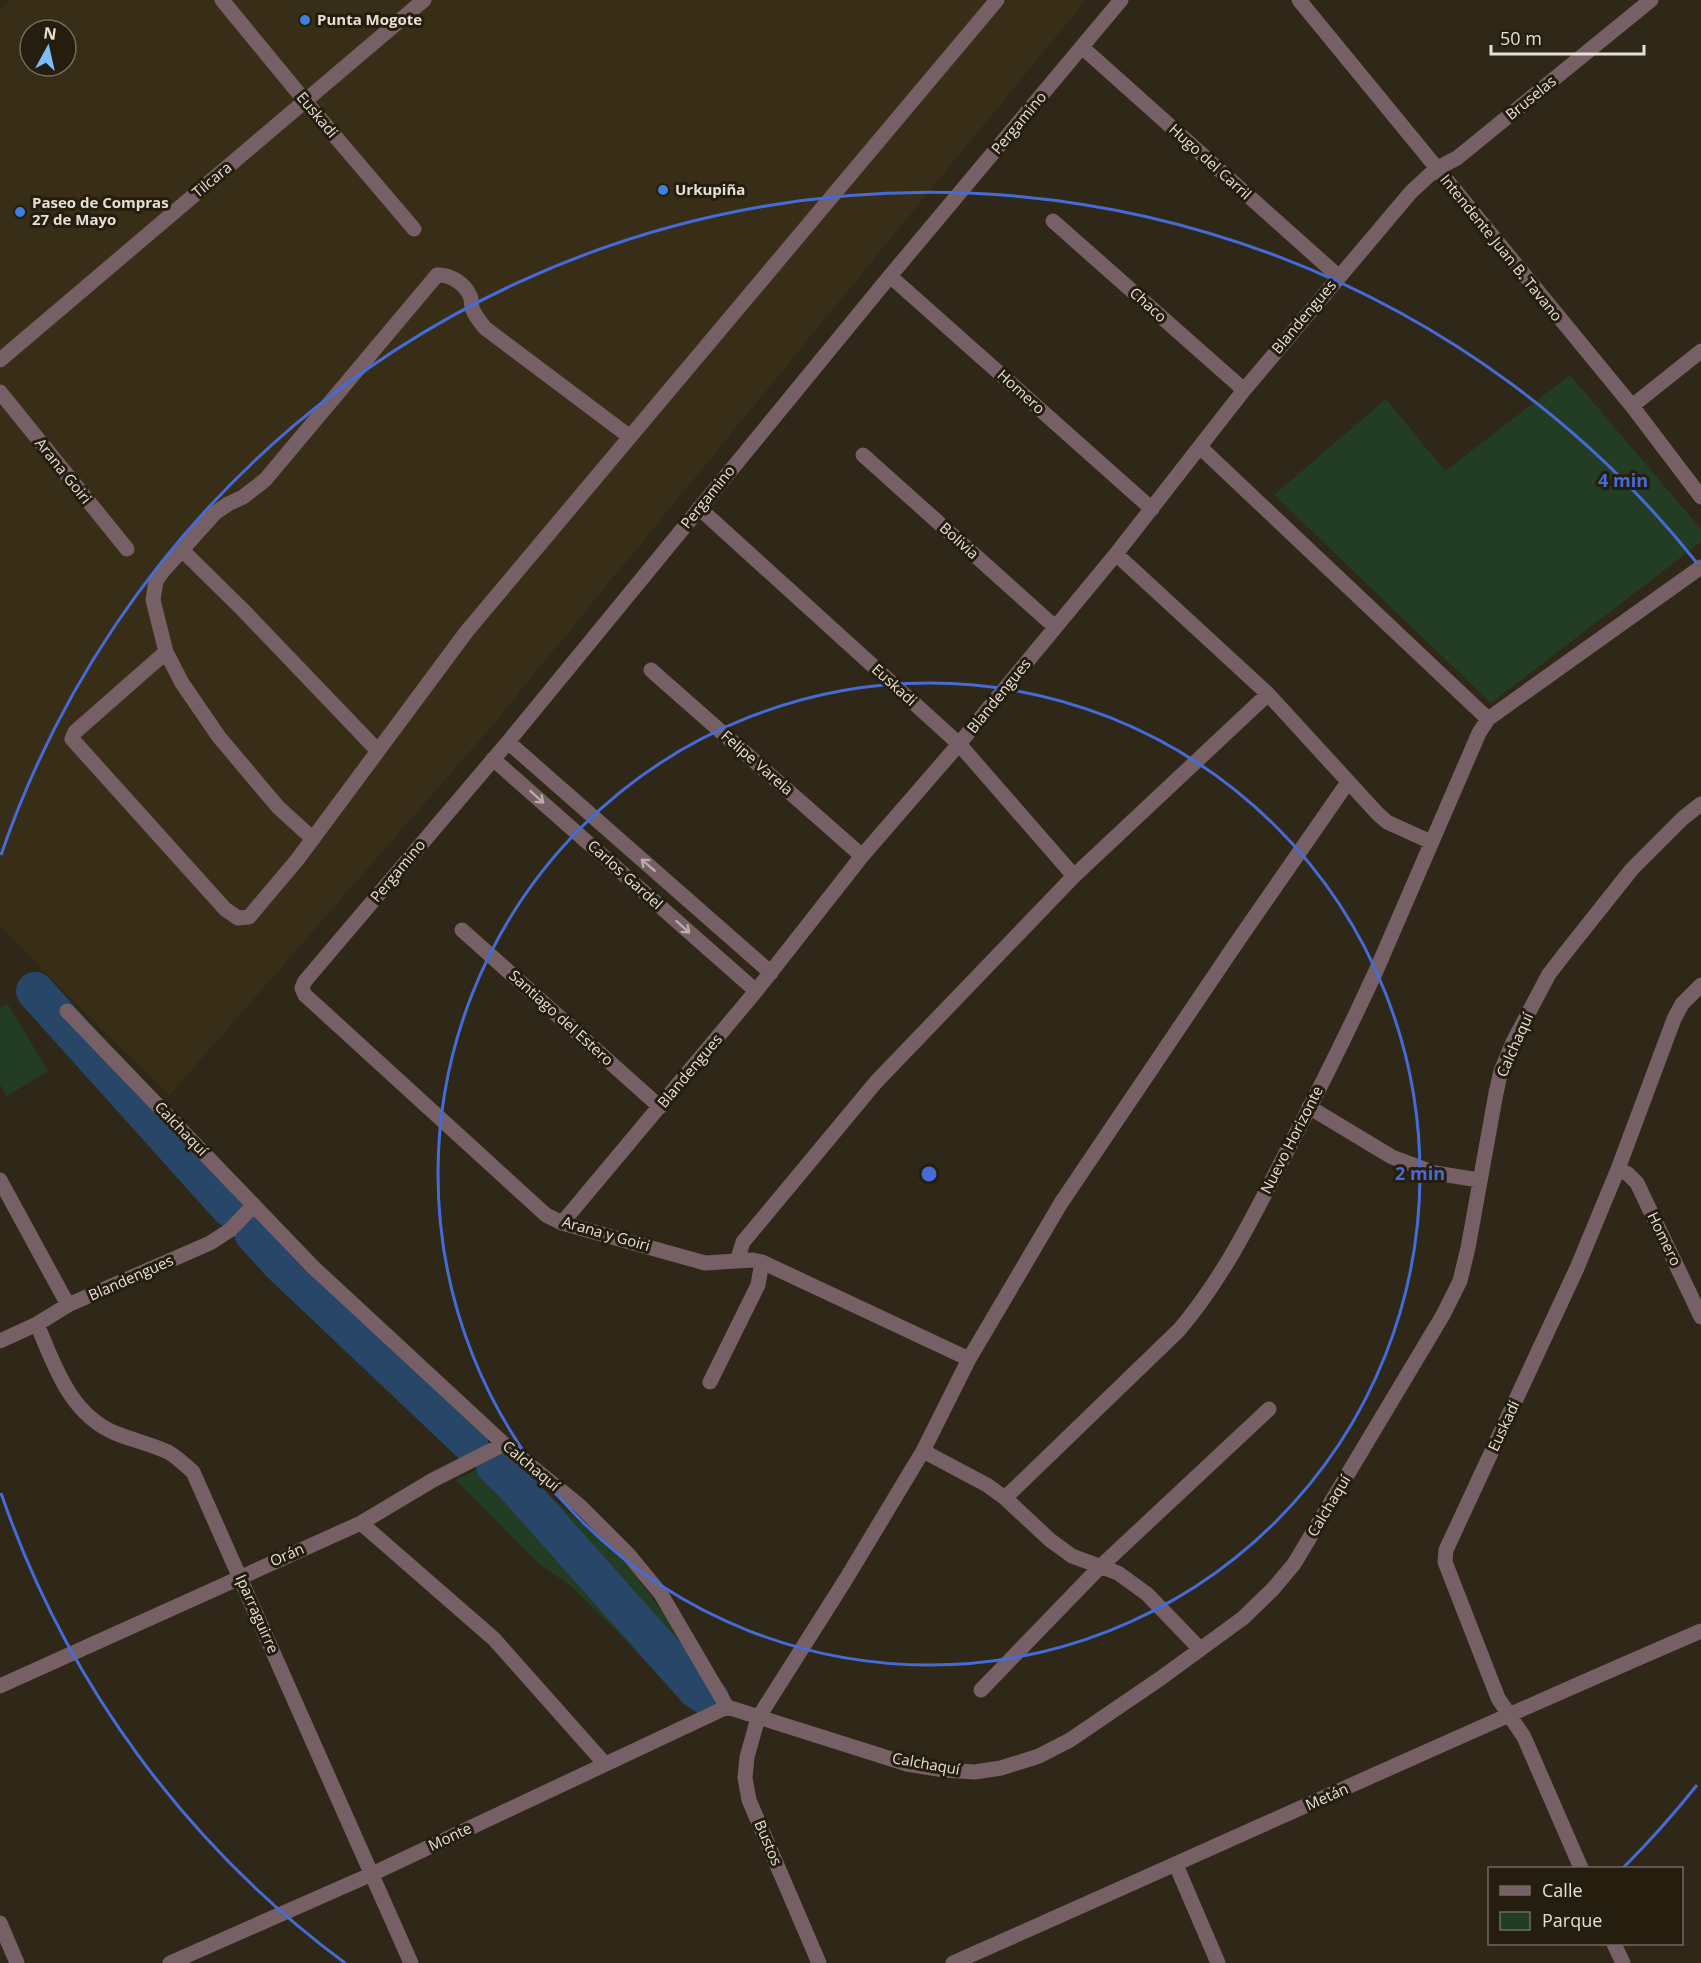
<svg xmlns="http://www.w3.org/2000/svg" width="1701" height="1963" font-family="'Open Sans',sans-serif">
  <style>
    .built { fill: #382d17; fill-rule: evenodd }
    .green { fill: #233d24 }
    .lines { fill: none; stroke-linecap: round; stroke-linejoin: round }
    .river { stroke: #284768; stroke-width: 38 }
    .minor { stroke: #765f65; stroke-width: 15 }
    .oneway { stroke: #b9aca9 }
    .ring { fill: none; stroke: #456bd8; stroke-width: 3 }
    .shop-dot { fill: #3f7fe0; stroke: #251d0e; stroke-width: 2 }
    .labels { text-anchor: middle; stroke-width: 6; stroke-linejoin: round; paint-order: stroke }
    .poi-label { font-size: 15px; font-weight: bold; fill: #e5e0d6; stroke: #251d0e; text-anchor: start }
    .street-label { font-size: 15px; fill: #e5e0d6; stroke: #251d0e }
    .centre { fill: #456bd8; stroke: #251d0e; stroke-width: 3 }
    .ring-label { font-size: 18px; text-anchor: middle; font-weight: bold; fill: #456bd8; stroke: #251d0e; stroke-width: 6; stroke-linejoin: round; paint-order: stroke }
  </style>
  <rect width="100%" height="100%" fill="#2f2717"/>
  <path class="built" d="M 10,0 L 1086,0 L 486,733 L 169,1096 L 0,927 L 0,8 ZM 30,30 L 66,30 L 66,66 L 30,66 Z"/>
  <path class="green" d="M 1570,375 L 1701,529 L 1701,542 L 1491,703 L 1274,495 L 1386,399 L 1445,471 Z
    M 7,1003 L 48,1071 L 7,1096 L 0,1085 L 0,1008 Z
    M 499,1458 L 515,1466 L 626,1562 L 667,1618 L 708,1690 L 701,1704 L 673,1692 L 624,1638 L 571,1586 L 538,1563 L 456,1480 Z"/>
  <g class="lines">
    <path class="river" d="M 35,991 L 230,1208
      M 253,1233 L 280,1263 L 469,1442
      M 495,1466 L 512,1482 L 697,1690 L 710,1698"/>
    <path class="minor" d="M 222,0 L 305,101 L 414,229
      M 1299,0 L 1632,406 L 1701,497
      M 1083,48 L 1338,276
      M 1053,221 L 1244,390
      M 890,276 L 1152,509
      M 0,360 L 424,0
      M 0,392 L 127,549
      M 1632,406 L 1701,351
      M 1200,447 L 1488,719
      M 863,455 L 1055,627
      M 699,508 L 959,744 L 1074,876
      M 182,550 L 243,610 L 378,751
      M 1116,554 L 1268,694 L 1377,813 L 1387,822 L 1431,842
      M 166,652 L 75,732 L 72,739 L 225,909 L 238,918 L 249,917 L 297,860 L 467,631 L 997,0
      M 651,670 L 862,856
      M 508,742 L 771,973
      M 493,759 L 756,991
      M 313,839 L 278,807 L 219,737 L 182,683 L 166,652 L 153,600 L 156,581 L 163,571 L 215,513 L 228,504 L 243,497 L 265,480 L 437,275 C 449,274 464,283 469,294 C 472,298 471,303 472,308 C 475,316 480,322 485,328 L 630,437
      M 462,930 L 660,1107
      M 67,1011 L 313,1267 L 504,1444 L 580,1506 L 628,1554 L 661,1594 L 727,1707 L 907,1764 L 944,1770 L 975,1772 L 1001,1768 L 1039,1756 L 1070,1740 L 1161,1678 L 1243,1618 L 1273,1589 L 1294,1564 L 1443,1315 L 1460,1281 L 1468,1248 L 1496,1093 L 1501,1071 L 1513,1042 L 1549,974 L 1570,947 L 1632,869 L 1683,818 L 1701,804
      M 1309,1107 L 1392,1157 L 1435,1173 L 1479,1180
      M 1618,1169 L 1628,1174 L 1637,1183 L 1701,1317
      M 0,1180 L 68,1305
      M 562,1223 L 756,991 L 862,856 L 959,744 L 1116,554 L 1244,390 L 1411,192 L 1436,169 L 1457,158 L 1651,0
      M 737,1261 L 743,1242 L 876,1082 L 1074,876 L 1268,694
      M 37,1324 C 54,1365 70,1414 115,1433 C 132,1440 151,1444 168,1452 C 177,1457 185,1465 193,1472 L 411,1963
      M 0,1341 L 37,1324 L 68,1305 L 210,1243 L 230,1230 L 254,1205
      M 969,1359 L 762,1262 L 753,1260 L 705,1263 L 562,1223 L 546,1215 L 305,995 L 302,988 L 305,981 L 508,742 L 890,276 L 1121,0
      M 710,1382 L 758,1285 L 762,1262
      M 923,1451 L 987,1485 L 1005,1498 L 1050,1540 L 1072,1556 L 1118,1573 L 1147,1594 L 1200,1649
      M 1005,1498 L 1179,1330 C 1225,1276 1255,1213 1287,1151 C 1318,1092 1348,1032 1376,971 C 1411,892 1444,812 1479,733 L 1488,719 L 1701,567
      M 361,1523 L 494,1639 L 605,1764
      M 0,1686 L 361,1523 L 433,1480 L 504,1444
      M 981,1690 L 1100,1567 L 1269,1409
      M 1176,1865 L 1218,1963
      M 1581,1868 L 1524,1737 L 1498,1698 L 1445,1562 L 1446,1550 L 1577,1268 L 1618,1169 L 1674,1019 L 1682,1004 L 1701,985
      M 0,1923 L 17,1963
      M 1614,1944 L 1623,1963
      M 170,1963 L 372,1874 L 727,1707
      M 819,1963 L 749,1800 L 745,1778 L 747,1757 L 758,1718 L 846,1579 L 923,1451 L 969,1359 L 1061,1203 L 1235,945 L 1348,782
      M 953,1963 C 1203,1853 1450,1739 1701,1631"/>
  </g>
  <defs><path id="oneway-shaft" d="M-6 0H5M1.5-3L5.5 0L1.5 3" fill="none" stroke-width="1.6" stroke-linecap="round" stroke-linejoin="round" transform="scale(1.5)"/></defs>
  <g class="oneway">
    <use href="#oneway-shaft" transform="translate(537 797) rotate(42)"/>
    <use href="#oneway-shaft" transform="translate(648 865) rotate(-139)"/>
    <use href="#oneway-shaft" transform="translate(683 927) rotate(42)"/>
  </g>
  <g class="ring">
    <circle cx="929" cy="1174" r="491"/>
    <path d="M1697 1785A981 981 0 0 1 1623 1868M345 1963A981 981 0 0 1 1 1493M1 855A981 981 0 0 1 1697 563"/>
  </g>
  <g class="shop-dot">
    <circle cx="305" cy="20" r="6"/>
    <circle cx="663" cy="190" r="6"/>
    <circle cx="20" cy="212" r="6"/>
  </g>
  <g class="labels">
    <g class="poi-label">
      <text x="317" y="25">Punta Mogote</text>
      <text x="675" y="195">Urkupiña</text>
      <text x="32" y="208">Paseo de Compras<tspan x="32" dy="17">27 de Mayo</tspan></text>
    </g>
    <g class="street-label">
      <text transform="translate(1531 98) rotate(-39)" y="5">Bruselas</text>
      <text transform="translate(317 115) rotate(50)" y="5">Euskadi</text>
      <text transform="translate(1019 123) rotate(-50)" y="5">Pergamino</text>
      <text transform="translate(1210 162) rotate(42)" y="5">Hugo del Carril</text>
      <text transform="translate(212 180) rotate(-40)" y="5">Tilcara</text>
      <text transform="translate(1501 248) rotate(51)" y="5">Intendente Juan B. Tavano</text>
      <text transform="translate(1148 305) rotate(42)" y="5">Chaco</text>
      <text transform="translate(1304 317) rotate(-50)" y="5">Blandengues</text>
      <text transform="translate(1021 392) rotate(42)" y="5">Homero</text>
      <text transform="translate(63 471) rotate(51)" y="5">Arana Goiri</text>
      <text transform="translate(708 497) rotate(-51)" y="5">Pergamino</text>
      <text transform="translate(959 541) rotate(42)" y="5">Bolivia</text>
      <text transform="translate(894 685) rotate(42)" y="5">Euskadi</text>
      <text transform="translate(999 696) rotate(-51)" y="5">Blandengues</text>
      <text transform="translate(757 763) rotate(41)" y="5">Felipe Varela</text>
      <text transform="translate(398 871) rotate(-50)" y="5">Pergamino</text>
      <text transform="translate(625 875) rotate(42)" y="5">Carlos Gardel</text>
      <text transform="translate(561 1018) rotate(42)" y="5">Santiago del Estero</text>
      <text transform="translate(1515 1045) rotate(-66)" y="5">Calchaquí</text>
      <text transform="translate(690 1071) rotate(-50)" y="5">Blandengues</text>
      <text transform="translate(181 1129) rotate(46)" y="5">Calchaquí</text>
      <text transform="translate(1292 1140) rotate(-63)" y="5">Nuevo Horizonte</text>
      <text transform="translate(606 1234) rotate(16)" y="5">Arana y Goiri</text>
      <text transform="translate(1664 1239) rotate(64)" y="5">Homero</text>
      <text transform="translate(131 1278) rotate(-24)" y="5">Blandengues</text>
      <text transform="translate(1504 1426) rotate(-65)" y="5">Euskadi</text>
      <text transform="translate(531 1466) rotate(40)" y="5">Calchaquí</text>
      <text transform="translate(1329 1506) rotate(-59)" y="5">Calchaquí</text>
      <text transform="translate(287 1555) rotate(-24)" y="5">Orán</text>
      <text transform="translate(257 1614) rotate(66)" y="5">Iparraguirre</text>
      <text transform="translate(926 1764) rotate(10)" y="5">Calchaquí</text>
      <text transform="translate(1327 1797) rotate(-24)" y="5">Metán</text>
      <text transform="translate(450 1837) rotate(-25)" y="5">Monte</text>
      <text transform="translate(768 1843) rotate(67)" y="5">Bustos</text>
    </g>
  </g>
  <circle cx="929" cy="1174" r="9" class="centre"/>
  <g class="ring-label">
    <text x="1623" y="487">4 min</text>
    <text x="1420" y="1180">2 min</text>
  </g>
  <rect x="1488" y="1867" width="195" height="78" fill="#251d0e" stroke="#726b5e" stroke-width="1.5"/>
  <rect x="1500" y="1886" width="30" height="9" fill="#765f65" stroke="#726b5e" stroke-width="1.5"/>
  <text x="1542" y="1897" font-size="18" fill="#e5e0d6">Calle</text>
  <rect x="1500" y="1912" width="30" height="18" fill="#233d24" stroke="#726b5e" stroke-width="1.5"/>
  <text x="1542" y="1927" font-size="18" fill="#e5e0d6">Parque</text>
  <g transform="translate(48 48) rotate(8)"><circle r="28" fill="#251d0e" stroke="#726b5e" stroke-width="1.5"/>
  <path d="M0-4.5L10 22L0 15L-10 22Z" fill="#7dbef9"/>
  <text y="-9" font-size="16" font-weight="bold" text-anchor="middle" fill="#e5e0d6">N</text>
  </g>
  <path d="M1491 45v9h153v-9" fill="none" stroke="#e5e0d6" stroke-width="3"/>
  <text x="1500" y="45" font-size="18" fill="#e5e0d6" stroke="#251d0e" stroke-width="4.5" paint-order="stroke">50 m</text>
</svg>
